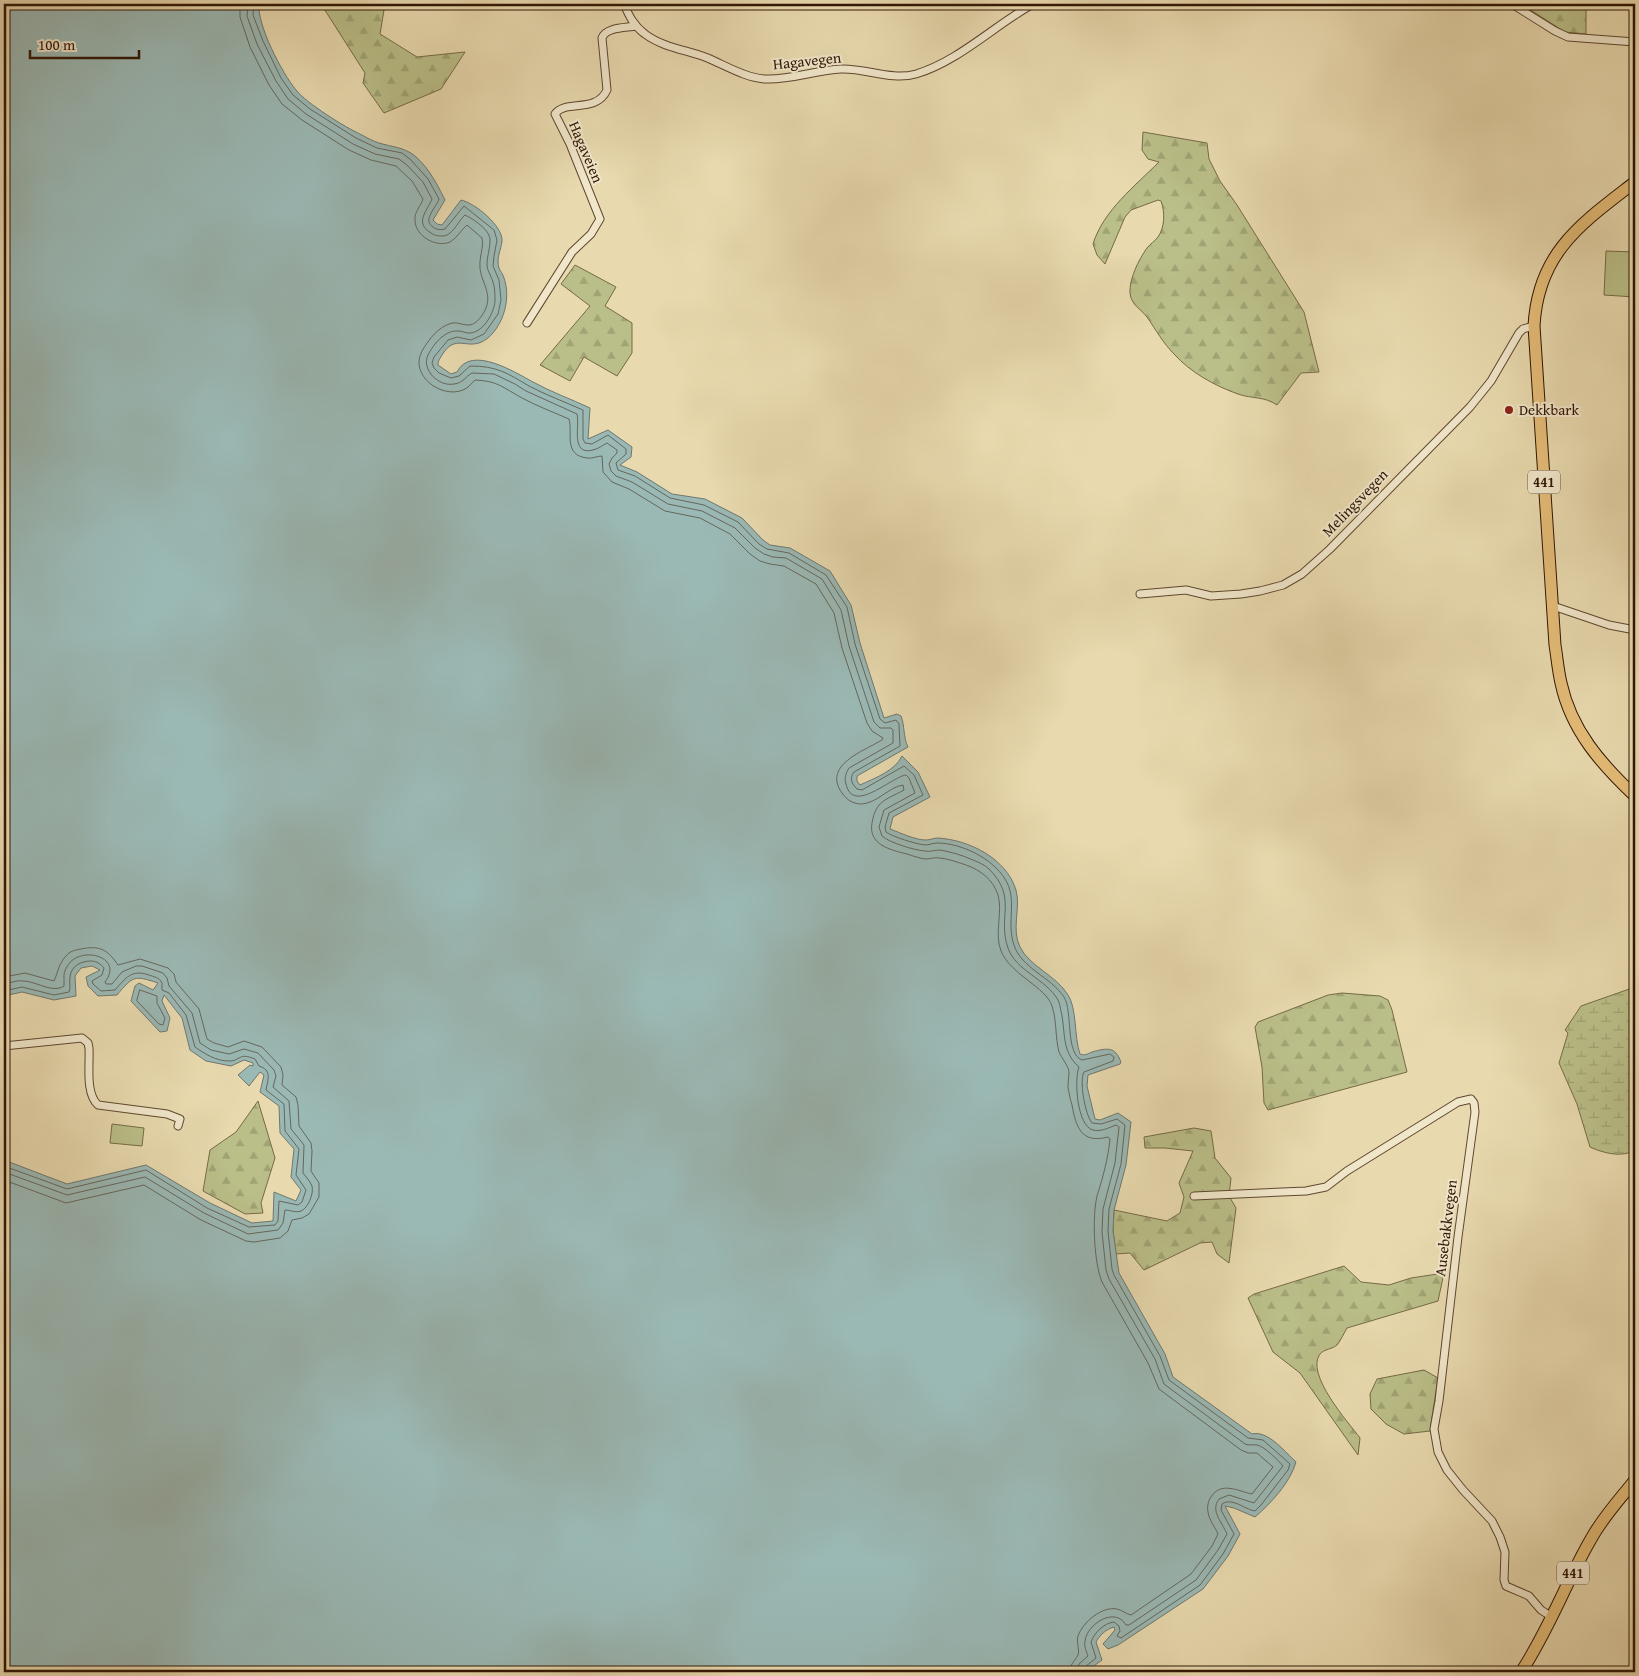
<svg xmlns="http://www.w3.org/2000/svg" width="1639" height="1676" font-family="'Gentium Book Plus',serif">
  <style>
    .grass { fill: #babe88; stroke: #766a46 }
    .forest { fill: url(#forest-firs); stroke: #766a46 }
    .wetland { fill: url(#wetland-marsh); stroke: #766a46 }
    .water { fill: #9ab8b4; stroke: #70776e }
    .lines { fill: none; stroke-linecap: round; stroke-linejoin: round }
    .shore { stroke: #66675c; stroke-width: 1 }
    .minor-casing { stroke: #5f472f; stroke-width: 9 }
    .primary-casing { stroke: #311605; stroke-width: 13 }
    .minor { stroke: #f0e6ca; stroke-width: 7 }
    .primary { stroke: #e4bc77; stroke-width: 11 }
    .poi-dot { fill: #8f2418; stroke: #f0e6ca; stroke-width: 2 }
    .labels { text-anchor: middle; stroke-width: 4; stroke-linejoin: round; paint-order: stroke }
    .shield { fill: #f0e6ca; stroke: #6a5440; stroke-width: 1 }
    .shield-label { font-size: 14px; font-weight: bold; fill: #311605 }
    .street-label { font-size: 15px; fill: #311605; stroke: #f0e6ca }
    .poi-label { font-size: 15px; fill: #311605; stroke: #f0e6ca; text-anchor: start }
  </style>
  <defs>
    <pattern id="forest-firs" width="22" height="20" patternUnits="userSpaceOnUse" patternTransform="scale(1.25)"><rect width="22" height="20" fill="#babe88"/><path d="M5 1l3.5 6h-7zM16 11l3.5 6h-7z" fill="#a0a374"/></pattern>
    <pattern id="wetland-marsh" width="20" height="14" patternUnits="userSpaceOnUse" patternTransform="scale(1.25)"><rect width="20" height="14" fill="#babe88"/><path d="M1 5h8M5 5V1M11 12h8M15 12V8" fill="none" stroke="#a0a374"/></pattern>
  </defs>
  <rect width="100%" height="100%" fill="#e8d9ae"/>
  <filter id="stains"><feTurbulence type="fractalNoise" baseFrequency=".004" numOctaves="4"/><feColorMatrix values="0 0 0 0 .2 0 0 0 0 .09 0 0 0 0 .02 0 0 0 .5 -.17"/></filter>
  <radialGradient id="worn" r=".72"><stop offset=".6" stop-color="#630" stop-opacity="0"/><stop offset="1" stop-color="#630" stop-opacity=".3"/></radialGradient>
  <path class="grass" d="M 1606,251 L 1635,252 L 1635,297 L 1604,295 Z
    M 112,1124 L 144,1128 L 142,1146 L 110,1143 Z"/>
  <path class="forest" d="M 321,4 L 385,4 L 380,34 L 417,57 L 465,52 L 441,89 L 384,113 L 363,83 L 365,73 Z
    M 1521,4 L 1586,4 L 1586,34 L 1565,32 Z
    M 1143,132 L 1207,143 L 1209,159 L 1220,181 L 1237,205 L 1304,312 L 1319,372 L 1301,373 L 1277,405 C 1264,396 1252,399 1238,394 C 1215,386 1190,372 1174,354 C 1163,343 1156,330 1147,317 C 1141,309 1131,305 1130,293 C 1129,279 1139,259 1147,248 C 1150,244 1155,241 1158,237 C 1165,227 1165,212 1161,201 L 1158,200 L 1131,210 L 1125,217 L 1105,264 L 1097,255 L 1093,244 C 1103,211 1135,186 1159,162 L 1148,159 L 1142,150 Z
    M 575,265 L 616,287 L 605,306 L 632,323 L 632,353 L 617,376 L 584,357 L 570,381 L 540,365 L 590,306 L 561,284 Z
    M 1342,993 L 1380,996 L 1388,1000 L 1392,1010 L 1407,1072 L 1268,1110 L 1264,1103 L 1262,1067 L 1255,1027 L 1258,1022 L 1328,995 Z
    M 258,1101 L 275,1158 L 261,1203 L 263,1213 L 245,1214 L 203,1191 L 210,1150 L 236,1132 Z
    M 1194,1128 L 1211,1131 L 1215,1158 L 1231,1178 L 1229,1196 L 1236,1208 L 1229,1263 L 1217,1254 L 1212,1242 L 1200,1243 L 1144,1270 L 1130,1253 L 1116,1254 L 1113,1231 L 1114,1210 L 1167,1221 L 1180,1213 L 1184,1197 L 1179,1183 L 1193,1151 L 1165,1148 L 1145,1148 L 1144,1137 Z
    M 1344,1266 L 1361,1282 L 1389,1285 L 1411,1278 L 1444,1273 L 1438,1301 L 1347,1328 C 1344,1333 1341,1340 1337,1345 C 1333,1349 1324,1349 1320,1354 C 1305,1374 1348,1422 1360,1438 L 1358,1455 L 1300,1373 L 1273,1352 L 1248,1298 L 1254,1294 Z
    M 1424,1370 L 1438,1378 L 1430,1431 L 1404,1434 L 1386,1424 L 1371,1409 L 1370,1394 L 1377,1379 Z"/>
  <path class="wetland" d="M 1635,987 L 1635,1150 C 1622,1158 1603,1153 1590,1147 L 1577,1104 L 1559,1063 L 1568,1033 L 1565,1030 L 1581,1006 Z"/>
  <path class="water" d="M 4,4 L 259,4 C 257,25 282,73 296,90 C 306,103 346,128 362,135 C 367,138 373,141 379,143 C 392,147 404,147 415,156 C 429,168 437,184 445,200 L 433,220 L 437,224 L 442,225 L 461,200 C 475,203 503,226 502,241 C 501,250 496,258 499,268 C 500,271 503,274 504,278 C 511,298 504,324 488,338 C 469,353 458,333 444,352 C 441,357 438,360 438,365 L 451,374 L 457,372 C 471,344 516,373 533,382 C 551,392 571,399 590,408 L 588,439 L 608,430 L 632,447 L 631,457 L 620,465 L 637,472 L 672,494 L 705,499 L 742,518 L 763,540 L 770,545 L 790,548 L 830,571 L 851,605 L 860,643 L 884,718 L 897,714 L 901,716 C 905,726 903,737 908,747 L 857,776 L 857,781 L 860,785 C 875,778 895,771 902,756 L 918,772 L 930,797 L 893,817 L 890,829 C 901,833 915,840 926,840 C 930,840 934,838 938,838 C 969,840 1006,858 1016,890 C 1021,908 1011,929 1020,947 C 1030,967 1056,975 1068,995 C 1077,1008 1074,1037 1080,1054 C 1085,1056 1087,1054 1092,1052 C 1107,1048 1115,1046 1121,1062 L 1120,1064 L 1088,1075 L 1087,1086 L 1095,1119 L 1100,1120 L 1118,1113 L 1131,1122 L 1126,1165 L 1114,1210 L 1113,1231 L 1119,1273 L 1165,1354 L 1173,1377 L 1252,1434 C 1268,1430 1285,1452 1296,1462 C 1290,1483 1271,1503 1255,1517 L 1234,1508 L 1225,1506 L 1240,1534 L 1228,1556 L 1203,1589 L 1118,1645 L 1108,1649 L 1103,1644 L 1115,1630 L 1114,1627 C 1106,1629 1099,1636 1096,1642 L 1102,1660 L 1087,1671 L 4,1672 L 4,1160 L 67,1184 L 146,1165 L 210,1203 L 252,1223 L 273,1221 L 274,1192 L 296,1201 L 301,1190 L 291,1177 L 294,1149 L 280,1133 L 279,1106 L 260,1092 L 264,1075 L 260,1072 L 249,1086 L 238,1075 L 250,1065 L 253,1066 L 253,1063 L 244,1060 L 231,1066 L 206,1061 L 190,1050 L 182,1018 L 164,995 L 162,1001 L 170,1018 L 167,1031 L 160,1032 L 131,1001 L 135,986 L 139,983 L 153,990 L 158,983 C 134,975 133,976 117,995 L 98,996 L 88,986 L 86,977 L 100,970 L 92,966 L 81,968 L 75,976 L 76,996 L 54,1000 L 22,992 L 4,996 Z"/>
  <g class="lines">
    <path class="shore" d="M 240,4 L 240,17 L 250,47 L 269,85 L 282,104 L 302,120 L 349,150 L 371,160 L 396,166 L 412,181 L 423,199 C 421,206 414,212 415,220 C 415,236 436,248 450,242 C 457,238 461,230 467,225 L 482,238 C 484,247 479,257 480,268 C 481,281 492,293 486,308 C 483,315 476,326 467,325 C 462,325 458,322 452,323 C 438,327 429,339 422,351 C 409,375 441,399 463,390 C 468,388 471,384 475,380 C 498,381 502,387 522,398 C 537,406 553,412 569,419 C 573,433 563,455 587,458 C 592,459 597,456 602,456 L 603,472 L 612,482 L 629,489 L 665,511 L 700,518 L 730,534 L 750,554 L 760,561 L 770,564 L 784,566 L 816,584 L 834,613 L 842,648 L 867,723 L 872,731 L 883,738 L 882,740 C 864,751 822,765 842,793 C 847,800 853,804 862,804 C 877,803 889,787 903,785 L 904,790 C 886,800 876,800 872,823 C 868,845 891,850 907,854 C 913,856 919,858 925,859 C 930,859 935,857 940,858 C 949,859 957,862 966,865 C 980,870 993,879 998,895 C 1003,912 994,933 1001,951 C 1011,975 1046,987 1052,1006 C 1057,1021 1055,1037 1059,1052 C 1061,1057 1069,1067 1069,1072 C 1069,1076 1068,1082 1068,1087 C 1069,1093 1070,1099 1072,1105 C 1076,1127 1081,1144 1108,1137 L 1110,1139 C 1108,1159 1103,1177 1097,1196 C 1092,1217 1094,1263 1102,1282 L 1148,1363 L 1159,1389 L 1241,1450 L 1248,1453 L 1257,1453 L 1273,1467 L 1252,1494 C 1238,1491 1221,1481 1211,1497 C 1208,1501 1207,1507 1208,1512 C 1209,1520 1215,1527 1218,1534 L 1212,1546 L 1191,1574 L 1131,1615 C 1126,1614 1122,1610 1117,1609 C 1102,1606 1083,1622 1078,1636 C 1076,1642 1080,1651 1078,1655 C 1074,1662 1070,1664 1070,1672
      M 248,4 L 247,16 L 257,44 L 276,81 L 288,99 L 306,114 L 353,144 L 375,154 L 399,159 L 407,165 L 423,182 L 432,199 C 427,211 414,223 431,233 C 435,236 442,237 447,235 C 455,231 459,220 465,215 C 473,219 491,230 490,241 C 490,249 487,256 487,264 C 487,271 491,275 493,282 C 495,287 495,296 495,301 C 494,313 484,331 471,333 C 466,334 461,330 456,331 C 444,331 433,345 428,355 C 421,370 439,387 454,384 C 463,383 465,377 472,373 L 494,374 L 515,384 L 526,391 L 577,414 C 580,425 570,456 593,450 C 598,449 603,445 607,443 L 617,450 L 617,453 L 612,458 L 609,464 L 611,471 L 616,476 L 632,482 L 668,504 L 702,511 L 735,528 L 755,548 L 764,554 L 773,557 L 786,558 L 822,579 L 841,610 L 849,646 L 874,722 L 880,728 L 891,728 L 893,730 L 893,743 L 849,768 C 846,773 844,778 846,784 C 853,815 891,777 906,775 L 909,778 L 915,793 L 884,810 L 879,827 L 882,836 C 890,843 914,850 925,851 C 930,852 935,850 940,850 C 951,852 962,855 973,860 C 978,862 985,865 989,869 C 1018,898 997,917 1008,948 C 1016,971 1046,979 1058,1000 C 1060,1003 1060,1008 1061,1011 C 1066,1033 1061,1051 1079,1067 C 1074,1080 1077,1126 1093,1130 C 1101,1132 1108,1128 1116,1125 L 1119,1127 L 1115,1163 L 1103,1209 L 1102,1232 L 1106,1270 L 1109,1279 L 1155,1359 L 1164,1384 L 1245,1444 C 1250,1446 1252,1444 1257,1445 C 1264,1446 1279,1461 1283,1466 L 1254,1503 L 1229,1495 L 1219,1499 C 1210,1511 1222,1522 1227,1534 L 1218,1550 L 1196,1580 L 1129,1625 L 1126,1625 C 1115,1606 1087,1624 1085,1641 C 1084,1646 1086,1651 1088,1656 L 1079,1664 L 1077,1672
      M 254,4 L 253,15 L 263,41 L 281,78 L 293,95 L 310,109 L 356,138 L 377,148 L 402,153 L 411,160 L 428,179 L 439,199 C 436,208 422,220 433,227 C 437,230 441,230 445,229 L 464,206 L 494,230 L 497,240 L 494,256 L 493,266 L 499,280 L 501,300 L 498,314 L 484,334 L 471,340 L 457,337 L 448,340 L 434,357 L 432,363 L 434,368 L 439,373 L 451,378 L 459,376 L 470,366 C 497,366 507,373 529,386 C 546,395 565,402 583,410 L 583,439 L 585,443 L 592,444 L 608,435 L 626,449 L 626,454 L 616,463 L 618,470 L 635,476 L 670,498 L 704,505 L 738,522 L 759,544 L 767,549 L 789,553 L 826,575 L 847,607 L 855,644 L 880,719 L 885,723 L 896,720 L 899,724 L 900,746 L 854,772 C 849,778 852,784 857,789 L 862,790 L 904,766 L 914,775 L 923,795 L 889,813 L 885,827 L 886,832 C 893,837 916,844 925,845 C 929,845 933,843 937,843 C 961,843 992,858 1005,879 C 1018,899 1006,923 1014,945 C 1021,968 1051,977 1064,997 C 1073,1011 1065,1054 1082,1060 L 1110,1054 L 1114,1057 L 1113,1061 L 1084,1072 C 1079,1081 1085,1114 1092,1123 L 1101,1124 L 1117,1119 L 1125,1125 L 1121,1164 L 1109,1209 L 1108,1231 L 1112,1269 L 1114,1275 L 1160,1356 L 1169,1380 L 1248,1438 L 1263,1440 L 1290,1464 L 1288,1470 L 1261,1505 L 1255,1511 C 1244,1509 1232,1497 1222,1504 L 1221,1510 L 1234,1534 L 1223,1554 L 1200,1585 L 1121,1638 L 1117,1636 L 1120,1631 L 1119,1626 L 1114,1622 C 1104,1623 1094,1633 1091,1642 L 1096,1658 L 1085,1667 L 1084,1672
      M 4,977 L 25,973 L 54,981 C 58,972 59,963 66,956 C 70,951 75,950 81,949 C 100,945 108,950 118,965 L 140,959 L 168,968 L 174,974 L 176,982 L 199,1009 L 207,1039 L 214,1043 L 228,1047 L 244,1041 L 262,1047 L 281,1067 L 283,1075 L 282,1085 L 296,1097 L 298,1105 L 299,1126 L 311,1143 L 312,1151 L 311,1171 L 319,1183 L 319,1197 L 309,1214 L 302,1218 L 292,1220 L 288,1231 L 280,1238 L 254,1242 L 246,1241 L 201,1220 L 144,1185 L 66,1203 L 4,1180
      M 4,984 C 10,983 17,980 23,981 C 35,981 48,991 60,988 C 61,987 63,987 64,986 C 64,985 64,979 64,978 C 63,971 69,962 74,959 C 91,948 122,960 105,982 L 106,984 L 112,984 L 122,972 L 136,966 L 142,966 L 163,973 L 167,978 L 169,986 L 192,1013 L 200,1043 L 211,1050 L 229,1054 L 244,1049 L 258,1053 L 274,1070 L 276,1076 L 273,1087 L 289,1101 L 291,1129 L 304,1145 L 303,1173 C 306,1177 310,1181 312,1186 C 314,1194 308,1208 301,1211 C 295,1213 290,1210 285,1210 L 283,1223 L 278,1230 L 248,1234 L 204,1213 L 145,1177 L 67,1195 L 4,1172
      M 140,990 L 157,996 L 157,1003 L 165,1018 L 163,1025 L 159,1024 L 137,1001 Z
      M 4,991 L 22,987 L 54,995 L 69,992 C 71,987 69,983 70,977 C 71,966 81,961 91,961 C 96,961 101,964 104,968 L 102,975 L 92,981 L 93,984 L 101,991 L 115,990 C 126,978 131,969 149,975 C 154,977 159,977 162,983 L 162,990 L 169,993 L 186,1015 L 195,1047 C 205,1054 216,1061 229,1061 C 241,1061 238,1052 255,1059 L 259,1066 C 272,1070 268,1079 266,1090 L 284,1104 L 285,1131 L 299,1149 L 296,1175 L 306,1190 L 302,1202 L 298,1205 L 279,1201 L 278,1221 L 275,1225 L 249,1227 L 207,1208 L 146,1170 L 67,1189 L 4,1166"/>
    <defs>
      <path id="minor" d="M 624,4 C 629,16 634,26 645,34 C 662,47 686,50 705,57 C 725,65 745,78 766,79 C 791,80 816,70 841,69 C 866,68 891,81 916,74 C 959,61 995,25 1033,4
        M 1512,4 L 1555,31 L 1568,37 L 1635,42
        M 527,323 L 572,252 L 591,234 L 600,219 L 570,144 L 555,114 C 565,99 596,114 607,90 L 602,38 C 606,27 625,28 636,26
        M 1140,594 L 1186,590 L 1211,596 L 1241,594 L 1260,591 L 1283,585 L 1302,574 L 1330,549 L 1470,407 L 1491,381 L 1519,333 L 1523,329 L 1534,326
        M 1553,606 L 1609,625 L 1635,630
        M 4,1046 L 82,1038 L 88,1043 L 89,1048 C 90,1065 85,1093 98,1105 L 167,1114 L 180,1119 L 178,1126
        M 1194,1196 L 1306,1191 L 1326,1187 L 1347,1171 L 1458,1102 L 1471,1099 L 1474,1103 L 1475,1112 L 1458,1237 L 1439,1401 L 1434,1429 L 1438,1452 L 1447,1470 L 1463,1490 L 1492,1521 L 1500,1537 L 1505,1552 L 1504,1580 L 1506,1586 L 1529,1596 L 1541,1610 L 1552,1617"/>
      <path id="primary" d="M 1635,182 C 1582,223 1538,252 1534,326 L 1555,645 C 1557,657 1558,670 1561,683 C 1571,730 1601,764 1635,796
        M 1521,1672 C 1549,1630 1566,1582 1591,1539 C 1603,1517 1620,1499 1635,1480"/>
    </defs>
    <use href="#minor" class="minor-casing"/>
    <use href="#primary" class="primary-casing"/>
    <use href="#minor" class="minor"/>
    <use href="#primary" class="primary"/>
  </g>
  <circle class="poi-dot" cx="1509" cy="410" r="5"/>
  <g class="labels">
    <g class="shield">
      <rect x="1528" y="470.5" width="32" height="23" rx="4"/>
      <rect x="1557" y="1561.5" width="32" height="23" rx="4"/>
    </g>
    <g class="shield-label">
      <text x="1544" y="487">441</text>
      <text x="1573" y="1578">441</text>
    </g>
    <g class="street-label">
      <text transform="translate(807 61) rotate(-6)" y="5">Hagavegen</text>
      <text transform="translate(586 152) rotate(67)" y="5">Hagaveien</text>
      <text transform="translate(1355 503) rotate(-46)" y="5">Melingsvegen</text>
      <text transform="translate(1446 1228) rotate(-83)" y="5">Ausebakkvegen</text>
    </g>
    <g class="poi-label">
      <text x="1519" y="415">Dekkbark</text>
    </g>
  </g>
  <rect width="1639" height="1676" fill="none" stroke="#e8d9ae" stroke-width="20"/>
  <rect x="5" y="5" width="1629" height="1666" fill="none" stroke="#311605" stroke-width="2.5"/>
  <rect x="10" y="10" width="1619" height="1656" fill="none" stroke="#311605"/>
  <path d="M30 50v8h109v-8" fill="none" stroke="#311605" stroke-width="2.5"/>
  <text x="38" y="50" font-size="15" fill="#311605" stroke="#f0e6ca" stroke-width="4" paint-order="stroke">100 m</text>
  <rect width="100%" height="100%" filter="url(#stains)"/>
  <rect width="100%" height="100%" fill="url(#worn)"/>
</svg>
